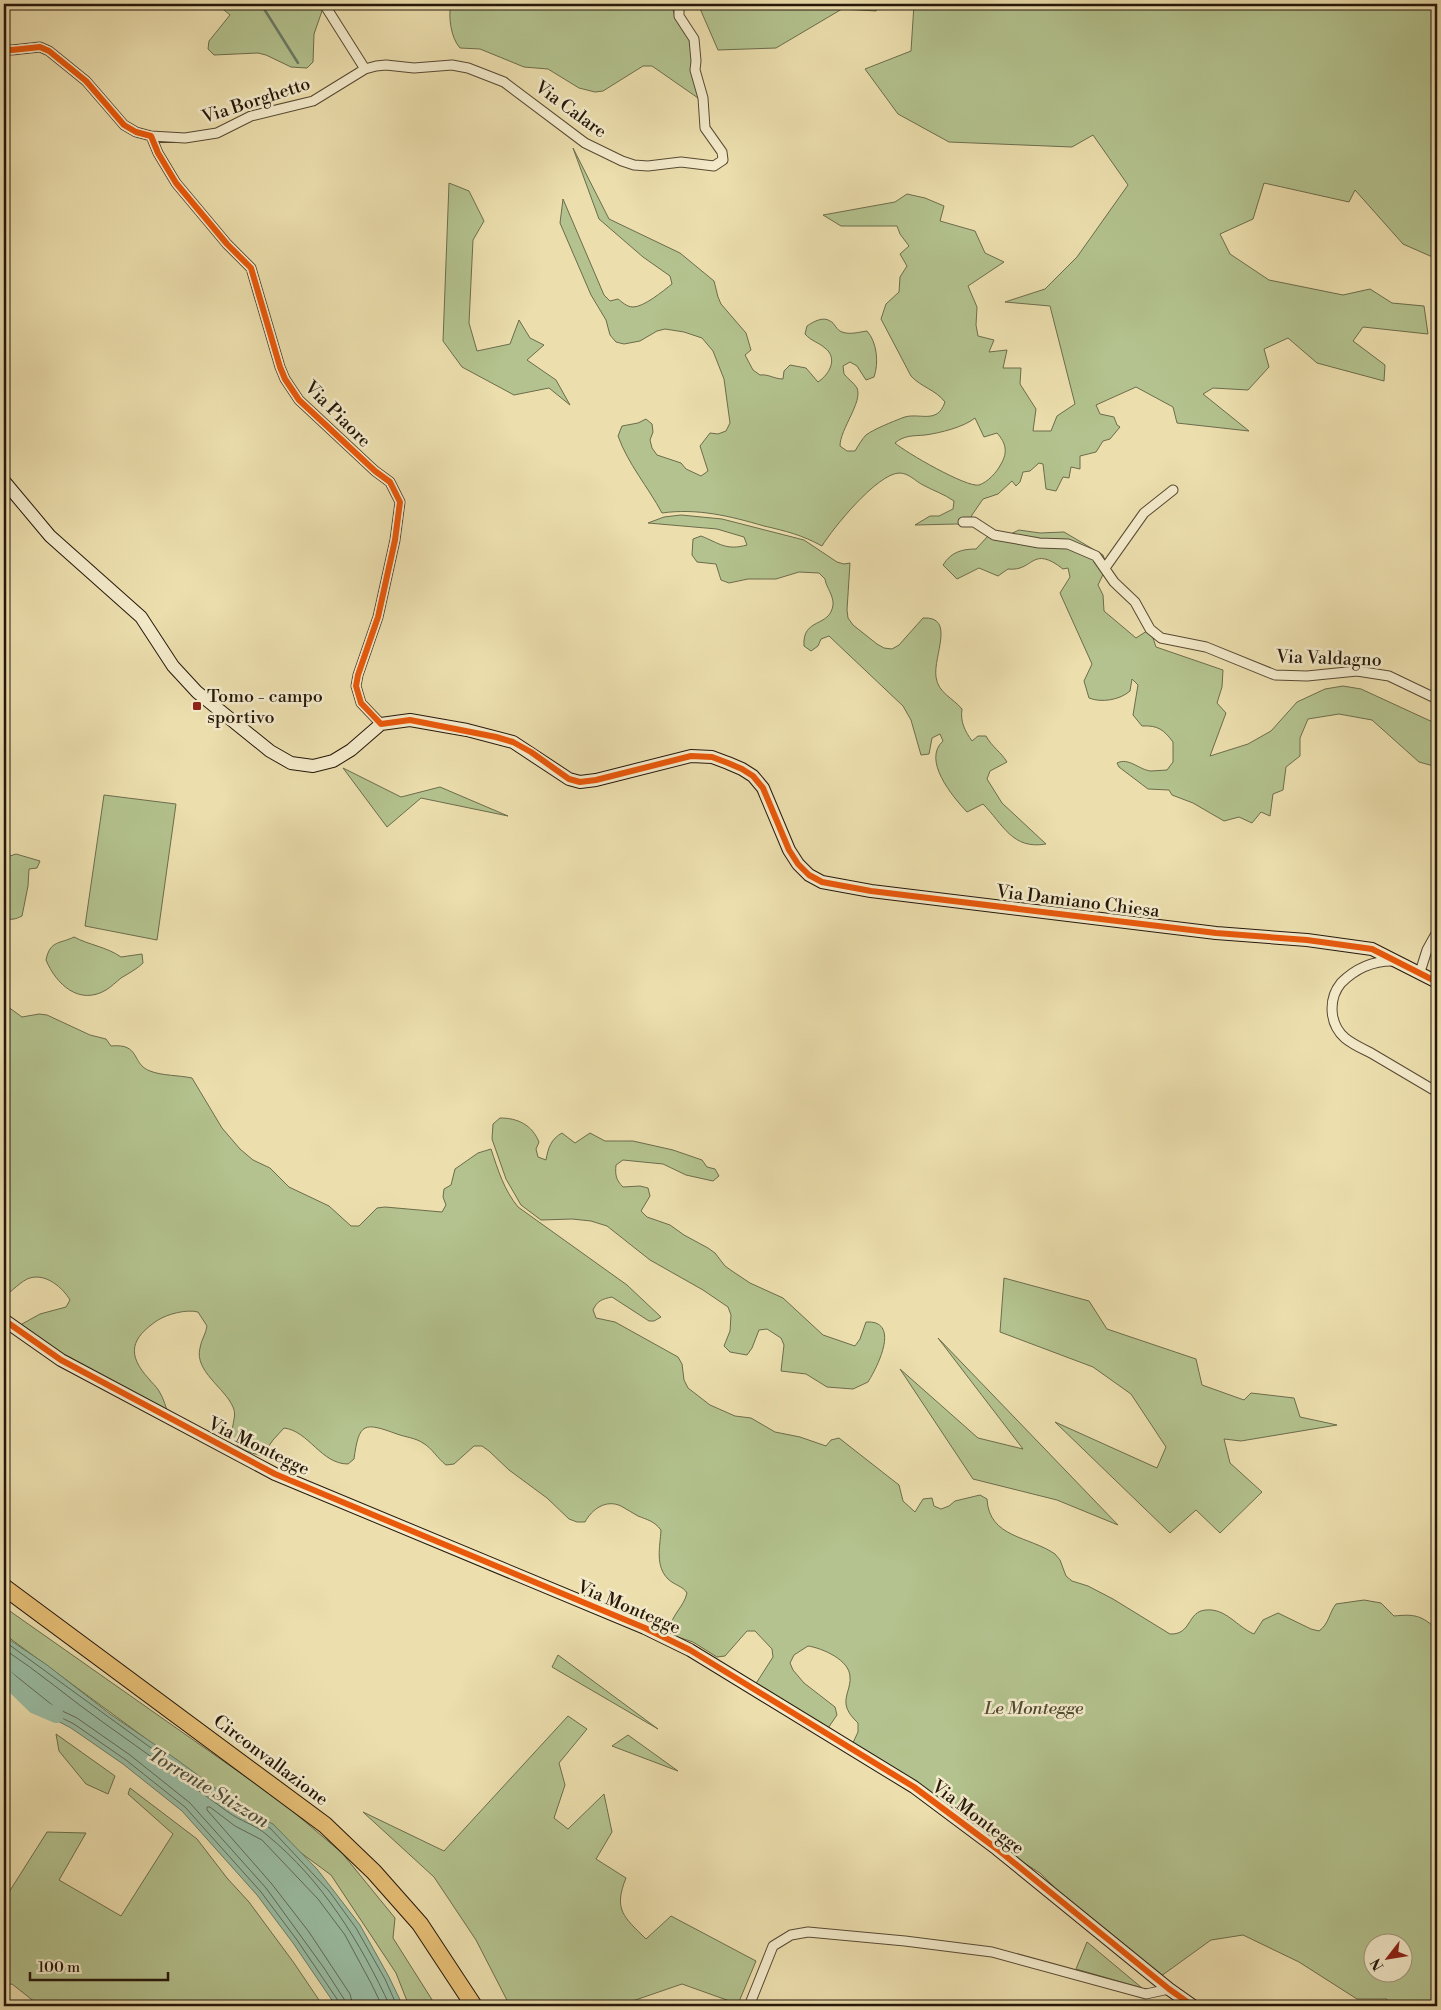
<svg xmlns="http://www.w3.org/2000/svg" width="1441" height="2010" font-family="'Libre Bodoni',serif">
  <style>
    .green { fill: #b3c28e; stroke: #6c6c4c; fill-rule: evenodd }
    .water { fill: #9abda4; stroke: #6b7b66 }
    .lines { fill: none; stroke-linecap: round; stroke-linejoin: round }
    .shore { stroke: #606a57; stroke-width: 1 }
    .stream { stroke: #6b7b66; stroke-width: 2.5 }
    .river { stroke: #9abda4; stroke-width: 16 }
    .street-casing { stroke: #574933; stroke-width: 11 }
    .secondary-casing { stroke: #25170a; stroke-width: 14 }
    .highway-casing { stroke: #25170a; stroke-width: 18 }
    .street { stroke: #f3eaca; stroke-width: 9 }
    .secondary { stroke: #f3eaca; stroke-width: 12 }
    .highway { stroke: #e6bf76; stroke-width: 16 }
    .cycleway-casing { stroke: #f3eaca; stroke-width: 9 }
    .cycleway { stroke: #e8590c; stroke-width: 6 }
    .poi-dot { fill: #8f2418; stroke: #f3eaca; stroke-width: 2 }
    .labels { text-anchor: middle; stroke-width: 5; stroke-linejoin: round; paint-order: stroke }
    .street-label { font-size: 18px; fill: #25170a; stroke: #f3eaca }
    .poi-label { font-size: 18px; fill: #25170a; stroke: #f3eaca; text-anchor: start }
    .park-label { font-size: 18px; font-style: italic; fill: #504a32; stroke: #f3eaca }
    .water-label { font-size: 19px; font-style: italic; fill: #4e5140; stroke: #f3eaca }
  </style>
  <rect width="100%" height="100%" fill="#ecdead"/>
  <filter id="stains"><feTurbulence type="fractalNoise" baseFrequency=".004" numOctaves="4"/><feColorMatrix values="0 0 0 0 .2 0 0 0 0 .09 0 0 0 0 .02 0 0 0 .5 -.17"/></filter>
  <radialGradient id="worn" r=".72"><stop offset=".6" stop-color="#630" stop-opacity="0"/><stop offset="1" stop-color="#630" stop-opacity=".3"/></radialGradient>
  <path class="green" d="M 217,4 L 319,4 L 322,11 L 314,34 L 313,62 L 307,68 L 291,67 L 266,55 L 258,53 L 214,55 L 208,49 L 209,41 L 230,15 Z
    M 451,4 L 672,4 C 673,18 683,30 694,39 L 703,104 L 698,98 L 652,66 L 643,66 L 603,91 L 595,92 L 579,88 L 548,69 L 524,67 L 480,49 L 460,48 C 451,38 448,17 451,4 Z
    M 698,4 L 880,4 L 876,11 L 842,9 L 776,48 L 718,50 Z
    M 914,4 L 1437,4 L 1437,259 L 1403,244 L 1355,190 L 1349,202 L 1264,183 L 1253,219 L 1220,234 L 1230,254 L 1269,280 L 1343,295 L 1370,289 L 1392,303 L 1424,306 L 1428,334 L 1363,327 L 1353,341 L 1385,365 L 1384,381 L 1317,363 L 1288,338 L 1264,349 L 1269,367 L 1248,390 L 1213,388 L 1203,394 L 1249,431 L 1177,423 L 1173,407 L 1136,387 L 1096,405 L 1100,414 L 1114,417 L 1117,425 L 1120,427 L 1110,439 L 1103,441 L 1096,452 L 1080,456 L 1080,469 L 1071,467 L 1069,478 L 1063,477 L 1056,491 L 1046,489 L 1043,464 L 1039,463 L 1030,471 L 1023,472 L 1020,482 L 1016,486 L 1012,481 L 998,494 L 983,499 L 972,515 L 967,526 L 957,524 L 915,525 L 930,516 L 939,516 L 953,509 L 954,501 C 944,494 934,491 923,485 C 915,481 909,473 899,473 C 877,474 833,528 822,546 C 802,535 786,531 764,526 C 730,516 697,508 662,513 C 648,487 628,464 618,436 L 622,426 L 638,423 L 646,419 L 652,424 L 653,432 L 650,440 L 652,448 L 657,455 L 681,463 L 686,469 L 701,476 L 708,471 L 700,446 L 710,433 L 718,434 L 726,431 L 730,423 L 724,379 L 713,351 L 702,338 L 684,332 L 665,329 L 657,331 L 640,341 L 624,344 L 616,342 L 610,335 L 606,320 L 591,295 L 560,223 L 563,199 L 604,295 L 610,301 L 618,299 C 622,302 627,307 633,307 C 644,307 663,291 672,284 L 670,276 L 643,257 L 599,219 L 573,148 L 609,219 L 680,253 L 714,281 L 718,297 L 721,304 L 746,333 L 751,350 L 745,355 L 753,370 L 760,375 C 769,374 774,379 783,379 L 784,371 L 790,365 L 806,368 L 818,382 C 830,374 838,358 825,348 C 818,342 811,341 805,334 L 807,326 C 813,322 823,316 830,321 C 835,323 836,330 842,332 C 850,335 859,332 867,331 C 877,342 879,363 874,377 L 866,380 L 857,366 L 850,362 L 843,366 L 844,374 C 848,379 854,383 857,388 C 863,402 840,429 840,446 L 847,451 L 855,451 C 858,446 862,439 866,435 C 874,429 892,422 902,418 C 918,411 937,426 945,402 C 936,390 921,387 911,376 L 881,319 L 886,304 L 899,292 L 900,277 L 907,266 L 900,254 L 909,246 L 900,234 L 897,226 L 841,226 L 823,215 L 895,202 L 907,194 L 925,198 L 944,206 L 940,221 L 975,231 L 985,253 L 1004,262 L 968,286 L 977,307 L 976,325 L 978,336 L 994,340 L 989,352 L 1007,350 L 1003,368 L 1021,368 L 1020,384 L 1036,409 L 1033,431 L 1051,431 L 1057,416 L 1075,404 L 1050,306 L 1005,302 L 1045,289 L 1077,257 L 1128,185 L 1093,135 L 1072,147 L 949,142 L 898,114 L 865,69 L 911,51 ZM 975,418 L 984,437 L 997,433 C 1006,443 1008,452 1001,464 C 997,472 988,482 979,485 C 967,488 905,452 895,443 C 904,435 914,436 925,435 C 940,433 964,427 975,418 Z
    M 449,183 L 469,191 L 484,221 L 473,240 L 469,323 L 477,351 L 510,344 L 519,320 L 530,338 L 544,345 L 527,360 L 556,380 L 570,405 L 549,388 L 514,395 L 462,367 L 443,341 Z
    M 681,515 L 722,519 L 804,540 L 837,562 L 844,564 L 850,563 L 847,610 L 848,618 L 853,625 L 877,644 L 884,648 L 892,649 L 899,645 L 923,618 C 956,616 933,656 936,677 C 938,693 953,698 962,709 C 960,722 965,731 972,741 L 978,736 L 986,736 C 992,747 1001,752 1007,762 L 990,771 L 987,779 L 1002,803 L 1046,844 C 1012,850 1003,824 983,804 L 967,812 C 952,796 922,760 943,741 L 940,734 L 932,738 L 929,754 L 921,755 L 911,720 L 903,706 L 829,636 L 821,639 L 818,646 L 811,651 L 804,646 C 802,617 830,628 833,605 C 834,596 826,587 825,579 L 819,573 L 799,572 L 776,579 L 748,579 L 729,583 L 721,580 L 716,564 L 697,562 L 692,555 L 693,539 L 701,536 C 719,543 726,551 747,545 L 744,537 L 717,529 L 648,523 L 664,517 Z
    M 1019,530 L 1040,533 L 1064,532 L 1103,555 L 1107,566 L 1098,585 L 1103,595 L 1104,611 L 1136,638 L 1150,629 L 1156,647 L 1223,670 L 1222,687 L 1217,703 L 1226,713 L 1210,756 L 1248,744 L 1271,731 L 1297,702 L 1325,689 L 1343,686 L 1361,689 L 1437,724 L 1437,767 L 1419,762 L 1372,720 L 1339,714 L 1308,719 L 1300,738 L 1300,756 L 1286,767 L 1283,790 L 1273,794 L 1270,816 L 1261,812 L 1252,823 L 1239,817 L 1224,821 L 1193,803 L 1172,795 L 1169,790 L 1148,789 L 1119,767 L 1117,763 C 1129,757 1139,770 1151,771 C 1156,771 1162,770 1167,770 L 1173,762 L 1173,742 C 1164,730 1158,725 1142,726 L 1133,715 L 1138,685 L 1132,679 L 1130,691 C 1120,700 1101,703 1089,698 L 1084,681 L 1092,664 L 1060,593 L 1070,577 L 1068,568 L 1063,569 C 1031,544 1034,572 1008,569 L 998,576 L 979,568 L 957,579 L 943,565 C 951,552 962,549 976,549 L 988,536 L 1004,537 Z
    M 343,768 L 401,797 L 440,787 L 508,816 L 421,798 L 387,827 Z
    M 104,795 L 176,804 L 157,940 L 85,926 Z
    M 16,854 L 40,861 L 37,868 L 29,869 L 28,886 L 22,916 C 16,919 10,921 4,917 L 4,858 Z
    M 74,937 C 89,945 107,947 121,957 L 142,954 L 143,963 C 137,969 129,973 121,978 C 116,982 111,987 106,990 C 79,1006 56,984 46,960 C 50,940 60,944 74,937 Z
    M 4,1004 L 22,1017 L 39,1014 L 47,1015 L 90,1035 L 106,1039 L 111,1046 C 141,1043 131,1064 150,1071 C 163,1076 178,1075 192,1078 L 222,1128 L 240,1149 L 253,1160 L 270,1168 L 289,1187 L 329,1206 L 351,1226 L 359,1226 L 377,1208 L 385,1207 L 442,1212 L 446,1205 L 443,1197 L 444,1189 L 451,1185 L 455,1169 L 478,1153 L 491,1149 C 498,1170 504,1190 518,1207 L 627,1285 L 661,1317 L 654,1321 L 649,1321 L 612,1297 C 602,1299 597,1301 593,1310 L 596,1318 L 615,1322 L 678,1357 L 682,1364 L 684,1380 L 688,1388 L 710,1405 L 735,1416 L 751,1418 L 775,1432 L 800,1437 L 826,1446 L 831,1440 L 839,1438 L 899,1485 L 903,1501 L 915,1512 L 923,1499 L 932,1498 L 934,1506 L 941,1509 L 949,1506 L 955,1501 L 980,1495 L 987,1499 C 989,1538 1029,1536 1055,1554 L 1060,1560 L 1066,1576 L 1072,1581 L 1088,1586 L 1113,1599 L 1170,1634 C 1192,1635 1187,1611 1206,1610 C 1226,1608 1237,1627 1254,1634 L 1263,1620 L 1278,1613 L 1311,1629 L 1319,1631 C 1329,1624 1329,1613 1336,1604 L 1364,1600 L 1381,1603 L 1394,1616 C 1414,1614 1422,1615 1437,1630 L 1437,2006 L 1388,2006 L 1387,1999 L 1357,1999 L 1299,1962 L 1243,1935 L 1211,1940 L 1157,1979 L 1105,1937 L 1040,1873 L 994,1844 L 851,1747 L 858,1732 L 858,1723 C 853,1718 847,1712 846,1704 C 845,1695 851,1686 850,1677 C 850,1660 822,1648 808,1646 L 794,1655 L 790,1663 L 793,1670 L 804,1683 L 835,1707 L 837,1715 L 826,1731 L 755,1685 L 773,1657 L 772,1649 L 755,1631 L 747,1631 L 725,1656 L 717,1657 L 693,1642 L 675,1636 L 670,1629 C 671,1615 684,1607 687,1593 C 683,1586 674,1585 668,1579 C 655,1566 660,1547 661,1530 C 654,1521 648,1520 638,1516 C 632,1513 627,1509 621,1506 C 606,1499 592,1509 585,1522 L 577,1522 L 569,1519 L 547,1498 L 509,1470 L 489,1451 L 482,1446 L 474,1446 L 454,1464 L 446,1465 C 437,1458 432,1448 423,1443 C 416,1438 405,1437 397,1434 C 364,1422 359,1422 354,1459 L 348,1464 C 321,1464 309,1431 284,1428 L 273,1440 L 262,1456 C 244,1451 228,1447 233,1425 C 234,1418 236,1414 233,1407 C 225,1388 194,1371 200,1348 C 201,1340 206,1334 207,1326 L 198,1312 C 186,1309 168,1314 158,1320 C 131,1338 126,1354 149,1379 C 152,1383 156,1386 159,1391 C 164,1399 166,1408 169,1416 L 13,1329 L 40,1314 L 66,1307 L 70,1300 C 63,1288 46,1273 30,1278 C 22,1280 11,1292 4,1297 ZM 1374,1942 L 1404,1942 L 1404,1972 L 1374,1972 Z
    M 500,1118 C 518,1118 532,1125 539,1142 L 536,1149 L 538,1157 L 546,1160 C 548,1148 551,1139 562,1133 L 575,1143 L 590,1133 L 605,1141 L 633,1141 L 673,1150 L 702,1160 L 707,1167 L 715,1169 L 719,1176 L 713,1181 L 686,1175 L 663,1164 L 623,1160 L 616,1165 C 615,1175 616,1180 623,1187 L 640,1186 L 648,1188 L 650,1196 L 641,1211 L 647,1217 L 670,1225 L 684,1235 L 708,1248 L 715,1253 L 725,1266 L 732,1271 L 750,1283 L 783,1298 L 823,1335 L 855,1346 L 860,1339 L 866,1322 C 901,1320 878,1366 868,1382 L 853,1389 L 827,1387 L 806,1374 L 781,1371 L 784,1345 L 781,1338 L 767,1329 L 759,1330 L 752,1348 L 747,1355 L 730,1352 L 724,1346 L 730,1331 L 731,1315 L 728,1307 L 703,1290 L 650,1260 L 607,1226 L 591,1221 L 572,1219 L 541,1220 L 521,1205 L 506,1179 L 492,1139 L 493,1124 Z
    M 1004,1278 L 1089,1301 L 1107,1329 L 1196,1359 L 1202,1385 L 1244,1400 L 1251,1393 L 1294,1398 L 1300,1417 L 1337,1425 L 1241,1441 L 1224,1439 L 1230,1463 L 1262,1492 L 1220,1533 L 1196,1510 L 1170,1533 L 1055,1422 L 1157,1468 L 1166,1447 L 1131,1394 L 1093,1367 L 1000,1332 Z
    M 938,1338 L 1118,1525 L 1057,1500 L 973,1479 L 900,1369 L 978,1438 L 1023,1449 Z
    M 4,1607 L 283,1803 L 342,1853 L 395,1918 L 393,1938 L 436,2006 L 409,2006 L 396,1973 L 331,1875 L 4,1634 Z
    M 558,1655 L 658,1729 L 552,1667 Z
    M 568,1716 L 587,1729 L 559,1763 L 565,1785 L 554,1818 L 568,1829 L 604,1794 L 612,1832 L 596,1859 L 626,1878 C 613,1910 624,1917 646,1939 L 671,1916 L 756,1961 L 738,2004 L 682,1984 L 618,2006 L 596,2006 L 594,2003 L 590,2006 L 510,2006 L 476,1940 L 434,1877 L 363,1812 L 444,1851 Z
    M 56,1734 L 115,1776 L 108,1794 L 86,1784 L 59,1751 Z
    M 628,1735 L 678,1771 L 612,1746 Z
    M 130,1788 L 197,1839 L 227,1878 L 249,1902 L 294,1963 L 323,2006 L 40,2006 L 12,1984 L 4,1985 L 4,1900 L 47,1832 L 86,1833 L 59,1880 L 121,1916 L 173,1834 L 128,1794 Z
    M 1087,1942 L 1142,1988 L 1076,1969 Z"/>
  <path class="water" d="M 4,1636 L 47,1665 L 110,1714 L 176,1759 L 245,1810 L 273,1824 L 317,1869 L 360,1925 L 389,1977 L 403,2006 L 336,2006 L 293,1943 L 257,1895 L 182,1811 L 123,1764 L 71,1728 L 50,1717 L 4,1680 Z"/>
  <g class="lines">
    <path class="shore" d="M 4,1641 L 242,1814 L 270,1828 L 329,1891 L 356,1928 L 385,1979 L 397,2006
      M 4,1649 C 39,1672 70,1699 104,1723 C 146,1753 187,1782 228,1812 C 240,1821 256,1825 267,1835 C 323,1881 360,1942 390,2006
      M 4,1671 L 11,1672 L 56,1708 L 77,1718 L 130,1755 L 190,1803 L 266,1888 L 324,1968 L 344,1999 L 346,2006
      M 4,1677 L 9,1678 L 52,1713 L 74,1724 L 126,1760 L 185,1807 L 261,1892 L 297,1940 L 339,2002 L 339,2006
      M 353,2006 L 350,1994 L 309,1932 L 271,1883 L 207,1810 L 207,1807 L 210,1807 L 235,1826 L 262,1840 L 318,1899 L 345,1935 L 372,1985 L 382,2006"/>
    <path class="stream" d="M 261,4 L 298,63"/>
    <path class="river" d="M 4,1676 L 35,1706 L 56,1715"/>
    <defs>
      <path id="street" d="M 324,4 L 365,69
        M 4,49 L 12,50 L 40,47 L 49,51 L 86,81 L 124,125 L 136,132 L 151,136 L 185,138 L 217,133 L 251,116 L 313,101 L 365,69 L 376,66 L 386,65 L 414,68 L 452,65 L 468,68 L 504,82 L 585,143 L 622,161 L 634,165 L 648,166 L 681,162 L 714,166 L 723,160 L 722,152 L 705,128 L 703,98 L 695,70 L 696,61 L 694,39 L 679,16 L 679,4
        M 151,136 L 158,153 L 176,183 L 227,244 L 251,268 L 280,367 L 285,379 L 299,400 L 375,471 L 390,482 L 400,502 L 395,540 L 378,617 L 358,675 L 356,686 L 361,703 L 381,724
        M 963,522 L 974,522 L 994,535 L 1039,543 L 1068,544 L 1096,556 L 1114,582 L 1135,602 L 1150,629 L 1161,638 L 1206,647 L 1275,675 L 1307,676 L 1357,671 L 1389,676 L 1437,699
        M 1105,568 L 1144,513 L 1173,490
        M 1392,961 C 1373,961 1355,969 1341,983 C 1328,999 1329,1024 1345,1038 C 1352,1044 1363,1049 1371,1053 C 1393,1066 1415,1079 1437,1092
        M 1420,972 L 1427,950 L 1437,932
        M 749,2006 L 773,1946 L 791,1935 L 808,1932 L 905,1941 L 992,1952 L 1146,1994 L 1169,1989"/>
      <path id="secondary" d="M 4,481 L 50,536 L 141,617 L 173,666 L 197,692 L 270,751 L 291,763 L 313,766 L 333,761 L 351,750 L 381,724 L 410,720 L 467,730 L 513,742 L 569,779 L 580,782 L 596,780 L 691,756 L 712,757 L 728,763 L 742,769 L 753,776 L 763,788 L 789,850 L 798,864 L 809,875 L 822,882 L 871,891 L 1216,933 L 1307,940 L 1372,949 L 1437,982
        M 4,1320 L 61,1360 L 275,1474 L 645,1628 L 690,1650 L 914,1787 L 997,1849 L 1169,1989 L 1193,2006"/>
      <path id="highway" d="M 4,1587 L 325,1825 L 374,1872 L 420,1924 L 474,2006"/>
    </defs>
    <use href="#street" class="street-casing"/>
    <use href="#secondary" class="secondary-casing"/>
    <use href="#highway" class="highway-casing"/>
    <use href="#street" class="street"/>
    <use href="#secondary" class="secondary"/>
    <use href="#highway" class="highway"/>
    <defs>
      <path id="cycleway" d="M 4,49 L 12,50 L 40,47 L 49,51 L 86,81 L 124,125 L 136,132 L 151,136 L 158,153 L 176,183 L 227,244 L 251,268 L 280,367 L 285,379 L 299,400 L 375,471 L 390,482 L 400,502 L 395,540 L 378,617 L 358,675 L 356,686 L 361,703 L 381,724 L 410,720 L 496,737 L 513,742 L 531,752 L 569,779 L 580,782 L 596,780 L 691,756 L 712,757 L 728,763 L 742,769 L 753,776 L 763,788 L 789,850 L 798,864 L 809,875 L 822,882 L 871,891 L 1216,933 L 1307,940 L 1372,949 L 1437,982
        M 4,1320 L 61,1360 L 275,1474 L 645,1628 L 690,1650 L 914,1787 L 997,1849 L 1169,1989 L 1193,2006"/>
    </defs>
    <use href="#cycleway" class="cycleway-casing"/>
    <use href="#cycleway" class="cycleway"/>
  </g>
  <rect class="poi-dot" x="192" y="701" width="10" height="10" rx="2.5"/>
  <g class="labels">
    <g class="street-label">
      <text transform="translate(256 100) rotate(-18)" y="6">Via Borghetto</text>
      <text transform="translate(571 109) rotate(36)" y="6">Via Calare</text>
      <text transform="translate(338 414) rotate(45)" y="6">Via Piaore</text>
      <text transform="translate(1329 658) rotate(2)" y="6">Via Valdagno</text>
      <text transform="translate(1078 901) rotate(7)" y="6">Via Damiano Chiesa</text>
      <text transform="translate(259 1446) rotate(26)" y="6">Via Montegge</text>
      <text transform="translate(629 1607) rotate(23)" y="6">Via Montegge</text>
      <text transform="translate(271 1760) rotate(37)" y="6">Circonvallazione</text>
      <text transform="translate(978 1817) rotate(37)" y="6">Via Montegge</text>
    </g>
    <g class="poi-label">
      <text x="207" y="702">Tomo - campo<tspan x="207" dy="21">sportivo</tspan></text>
    </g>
    <g class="park-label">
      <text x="1034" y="1714">Le Montegge</text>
    </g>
    <g class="water-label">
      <text transform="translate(209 1787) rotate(31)" y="7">Torrente Stizzon</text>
    </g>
  </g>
  <rect width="1441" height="2010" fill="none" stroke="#ecdead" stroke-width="20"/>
  <rect x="5" y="5" width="1431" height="2000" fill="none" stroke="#25170a" stroke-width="2.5"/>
  <rect x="10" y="10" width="1421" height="1990" fill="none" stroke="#25170a"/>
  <g transform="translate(1388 1958) rotate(239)"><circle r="24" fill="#f3eaca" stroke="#a1967d"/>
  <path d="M0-4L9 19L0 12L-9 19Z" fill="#8f2418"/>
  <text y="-8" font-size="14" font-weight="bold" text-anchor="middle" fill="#25170a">N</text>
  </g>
  <path d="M30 1972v8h138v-8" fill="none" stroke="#25170a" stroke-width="2.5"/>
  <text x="38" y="1972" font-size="15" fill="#25170a" stroke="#f3eaca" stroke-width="4" paint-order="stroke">100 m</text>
  <rect width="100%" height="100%" filter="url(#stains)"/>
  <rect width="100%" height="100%" fill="url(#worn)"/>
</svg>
